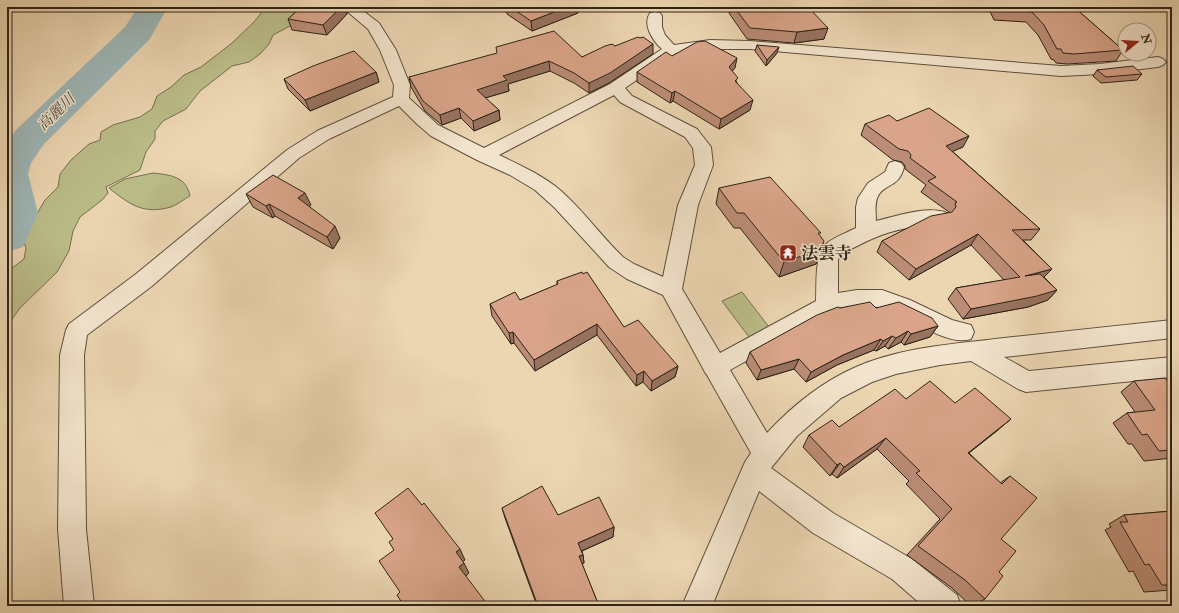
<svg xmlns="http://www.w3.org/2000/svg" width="1179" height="613" font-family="'IM FELL Double Pica','Noto Serif JP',serif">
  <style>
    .green { fill: #bbbd89; stroke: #747050 }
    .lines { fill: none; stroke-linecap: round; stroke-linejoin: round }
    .river { fill: #9db6b7; fill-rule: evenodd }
    .minor-casing { stroke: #5d503d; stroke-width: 2 }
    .minor { fill: #f3e4cd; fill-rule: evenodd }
    .wall { fill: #bb8d76; stroke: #2d2316 }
    .shaded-wall { fill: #987360; stroke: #2d2316 }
    .building { fill: #d9a489; stroke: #2d2316 }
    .labels { text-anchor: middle; stroke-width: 3; stroke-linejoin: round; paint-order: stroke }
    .far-water-label { font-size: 15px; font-style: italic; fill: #4f4f46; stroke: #f3e4cd }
    .poi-label { font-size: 17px; font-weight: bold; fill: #2d2316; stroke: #f3e4cd; text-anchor: start }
  </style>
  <rect width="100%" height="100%" fill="#ecd6b2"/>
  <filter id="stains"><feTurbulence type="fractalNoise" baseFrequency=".005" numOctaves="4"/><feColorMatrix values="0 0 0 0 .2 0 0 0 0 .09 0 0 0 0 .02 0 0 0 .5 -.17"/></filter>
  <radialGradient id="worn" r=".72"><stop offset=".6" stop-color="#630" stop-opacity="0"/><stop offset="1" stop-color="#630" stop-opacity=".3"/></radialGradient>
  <path class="green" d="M 266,7 L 311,7 L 290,26 L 273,35 L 269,44 L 260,54 L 249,62 L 232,66 L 200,91 L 186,109 L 163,121 L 155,131 L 155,139 L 146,152 L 140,170 L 106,187 L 108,193 L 102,200 L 80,217 L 73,231 L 69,251 L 57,272 L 20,308 L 7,326 L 7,272 L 24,259 L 26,248 L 18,227 L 38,212 L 45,200 L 58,187 L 60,174 L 71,160 L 89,144 L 100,140 L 101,132 L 113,125 L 140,117 L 152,109 L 157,96 L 171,87 L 184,75 L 201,67 L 232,43 L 254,22 Z
    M 153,173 C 170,175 186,176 190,196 C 184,199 177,205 171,207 C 143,215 129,204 109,188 L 125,179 Z
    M 742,292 L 769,327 L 749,337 L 722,301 Z"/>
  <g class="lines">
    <path class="river" d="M 138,7 L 168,7 L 149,40 L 44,144 L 31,163 L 28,174 L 38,213 L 23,247 L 7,252 L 7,141 L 18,128 L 125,27 Z"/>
    <defs>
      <path id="minor" d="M 342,7 L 358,7 L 379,23 L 396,50 L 410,85 L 409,98 L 438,125 L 484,148 L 610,84 L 662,49 C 653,41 642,25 650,13 L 655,12 L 660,13 L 662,16 L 662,27 L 665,35 L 674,45 L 710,40 L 750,41 L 1061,66 L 1100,64 L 1158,57 L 1163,59 L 1166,62 L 1163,65 L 1158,67 L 1100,74 L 1061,76 L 750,49 L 710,49 L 676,53 L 625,88 L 632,96 L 697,129 L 711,147 L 713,165 L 698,205 L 682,289 L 720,353 L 816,301 C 817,287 814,254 826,244 C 834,237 846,233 856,228 L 856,207 L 858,198 L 868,183 L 885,172 L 889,163 L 895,161 L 901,163 L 904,167 C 899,188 885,183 878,196 C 874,204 876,213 876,221 C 897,216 924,206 945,212 L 948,217 L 945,222 C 933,225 920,225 907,228 C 881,233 864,242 840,255 L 838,260 L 838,293 L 857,290 L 882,290 L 910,300 L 952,320 L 971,325 L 974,332 L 971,339 C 945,347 908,315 883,308 C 867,304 849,308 834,310 L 832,313 L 730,370 L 767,433 C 792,406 822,382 856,367 C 902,347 955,344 1004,338 C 1060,332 1116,326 1172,320 L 1172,338 L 1004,357 L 1029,371 L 1172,357 L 1172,377 L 1026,392 L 1018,389 L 971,361 L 940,365 L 896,374 L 872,382 L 841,398 L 797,436 L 771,468 L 833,513 L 912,559 L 957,595 L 961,606 L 923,606 L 892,579 L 813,533 L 759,491 L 712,606 L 682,606 L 745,462 L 751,453 L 707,375 L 706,374 L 663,295 L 627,279 L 609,267 L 555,208 L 535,190 L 510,175 L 477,160 L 431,136 L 417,124 L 399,106 L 329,139 L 299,158 L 152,286 L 87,335 L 84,355 L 86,529 L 94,606 L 64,606 L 58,529 L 60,355 L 66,330 L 69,324 L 136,274 L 287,150 L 317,131 L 393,97 L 394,85 L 380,50 L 368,29 ZM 614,95 L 620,102 L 685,137 L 693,148 L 695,165 L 678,205 L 663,277 L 634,264 L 623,257 C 601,236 583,210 560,190 C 542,175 520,165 499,155 Z"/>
    </defs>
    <use href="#minor" class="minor-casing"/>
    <use href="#minor" class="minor"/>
  </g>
  <path class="wall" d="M 301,7 L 345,7 L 347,14 L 327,35 L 292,30 L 288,19 Z
    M 506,7 L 579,7 L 579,10 L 578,10 L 578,13 L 532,31 L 507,14 Z
    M 730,7 L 808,7 L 824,39 L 794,43 L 747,39 L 729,13 Z
    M 988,7 L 1074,7 L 1123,50 L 1116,61 L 1067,64 L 1056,63 L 1054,60 L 1051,59 L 1038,35 L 1026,22 L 994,20 Z
    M 757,45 L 777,53 L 766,66 L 755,51 Z
    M 615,46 L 653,54 L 609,83 L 589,93 L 574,83 L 550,71 L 508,84 L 509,91 L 485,98 L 499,110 L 500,120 L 474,131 L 461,118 L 442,125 L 425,111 L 411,87 L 409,77 L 582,57 Z
    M 672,56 L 735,68 L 732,71 L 737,83 L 750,110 L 719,129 L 673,101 L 670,103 L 637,82 L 637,72 Z
    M 1097,70 L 1142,74 L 1137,80 L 1101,83 L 1093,76 Z
    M 376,72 L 379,82 L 310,111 L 288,89 L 284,79 Z
    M 897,121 L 963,147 L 952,151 L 1040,229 L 1031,240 L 1023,240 L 1052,269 L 1044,277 L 1057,290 L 1048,300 L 1028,307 L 963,319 L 948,299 L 956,288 L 1004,280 L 971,245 L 909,280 L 877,252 L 882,241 L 949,212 L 921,192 L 926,185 L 905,169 L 905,166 L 902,162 L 893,160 L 861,135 L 865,124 Z
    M 719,188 L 819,235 L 823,244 L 816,264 L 779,277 L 740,228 L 734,228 L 716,204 Z
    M 246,194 L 311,205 L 309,206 L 340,238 L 333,249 L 275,216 L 273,218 L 253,207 Z
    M 557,281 L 624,327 L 678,366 L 675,377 L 651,391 L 643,382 L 636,386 L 597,335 L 535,371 L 514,343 L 511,344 L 492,316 L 490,304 L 520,300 L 557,285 Z
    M 840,308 L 876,308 L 938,326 L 930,337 L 904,345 L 901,342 L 888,349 L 885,346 L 876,351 L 874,350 L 837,365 L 806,382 L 794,369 L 757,380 L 746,363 L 750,352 Z
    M 1134,381 L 1172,388 L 1172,458 L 1144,461 L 1132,444 L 1128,444 L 1113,423 L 1127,413 L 1135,412 L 1121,392 Z
    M 906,399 L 955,403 L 998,430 L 969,453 L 1000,483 L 1010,476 L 1001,539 L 999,572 L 985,599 L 971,606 L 952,588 L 907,555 L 940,519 L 906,484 L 909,481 L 877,449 L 837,478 L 832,474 L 830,476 L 803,447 L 809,435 L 839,427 Z
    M 502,508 L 558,515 L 614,527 L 613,537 L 582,551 L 583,555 L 584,563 L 582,564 L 599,606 L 537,606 L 505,518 Z
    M 1172,511 L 1172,590 L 1144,592 L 1133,571 L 1129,572 L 1105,530 L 1111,527 L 1109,524 L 1124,515 Z"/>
  <path class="shaded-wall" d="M 341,7 L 345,7 L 347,14 L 327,35 L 323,25 Z
    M 567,7 L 579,7 L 578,13 L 532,31 L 531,21 Z
    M 828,28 L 824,39 L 794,43 L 797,32 Z
    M 653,44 L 653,54 L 609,83 L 589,93 L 589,83 Z
    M 779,47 L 777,53 L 766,66 L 767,60 Z
    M 737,58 L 735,68 L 727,77 L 729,67 Z
    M 549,61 L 550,71 L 508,84 L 509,91 L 478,100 L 477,90 L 503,76 Z
    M 376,72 L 379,82 L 310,111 L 305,100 Z
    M 675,91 L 673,101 L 670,103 L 672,93 Z
    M 753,100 L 750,110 L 719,129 L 721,119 Z
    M 459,108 L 461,118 L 442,125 L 440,115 Z
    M 499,110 L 500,120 L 474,131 L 473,121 Z
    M 969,136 L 963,147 L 940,157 L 946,146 Z
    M 305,193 L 311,205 L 304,210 L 298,198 Z
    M 269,204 L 275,216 L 273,218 L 266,206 Z
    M 335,226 L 340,238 L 333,249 L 327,237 Z
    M 978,234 L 971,245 L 909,280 L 916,269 Z
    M 823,244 L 821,249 L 822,249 L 816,264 L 779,277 L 784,262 Z
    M 1052,269 L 1042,279 L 1025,276 Z
    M 1057,290 L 1048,300 L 1028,307 L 963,319 L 971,309 Z
    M 597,324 L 597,335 L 535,371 L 534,360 Z
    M 938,326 L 930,337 L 904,345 L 911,334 Z
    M 908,331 L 901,342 L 888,349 L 896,338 Z
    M 513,332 L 514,343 L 511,344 L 509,333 Z
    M 892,336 L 885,346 L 876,351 L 883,341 Z
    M 881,339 L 874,350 L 837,365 L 806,382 L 811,372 L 843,355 Z
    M 799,359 L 794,369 L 757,380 L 761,370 Z
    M 678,366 L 675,377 L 651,391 L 652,381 Z
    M 644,371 L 643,382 L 636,386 L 637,375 Z
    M 1011,419 L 998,430 L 956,463 L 968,453 Z
    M 886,438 L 877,449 L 837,478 L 844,467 Z
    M 840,463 L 832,474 L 830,476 L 837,465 Z
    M 614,527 L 613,537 L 579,552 L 578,543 Z
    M 460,549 L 465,560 L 461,563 L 456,552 Z
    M 583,555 L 584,563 L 579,565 L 579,556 Z
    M 464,563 L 469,573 L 465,577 L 459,567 Z"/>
  <path class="building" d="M 301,7 L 341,7 L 323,25 L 288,19 Z
    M 510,7 L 567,7 L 531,21 Z
    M 734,7 L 808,7 L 828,28 L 797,32 L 750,28 Z
    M 997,7 L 1074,7 L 1123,50 L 1074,54 L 1063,53 L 1061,49 L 1057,49 L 1044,25 L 1032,12 L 999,10 Z
    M 554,31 L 582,57 L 605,46 L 612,44 L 615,46 L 638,37 L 640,38 L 643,37 L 653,44 L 610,73 L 589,83 L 574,73 L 549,61 L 503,76 L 507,80 L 477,90 L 499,110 L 473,121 L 459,108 L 440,115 L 423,101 L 409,77 L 497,53 L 496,47 Z
    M 705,41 L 737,58 L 729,67 L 738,78 L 735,81 L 753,100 L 721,119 L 675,91 L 672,93 L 637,72 L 666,52 L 672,56 L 697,42 Z
    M 757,45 L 779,47 L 767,60 Z
    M 354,51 L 376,72 L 305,100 L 284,79 L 313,66 Z
    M 1133,66 L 1142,74 L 1106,77 L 1097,70 Z
    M 929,108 L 969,136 L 946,146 L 1040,229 L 1012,230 L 1052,269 L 1025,276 L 1040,274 L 1057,290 L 1037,296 L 971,309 L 956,288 L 1020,277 L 978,234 L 916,269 L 882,241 L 931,216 L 952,212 L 956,207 L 955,203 L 957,202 L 928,181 L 936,177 L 910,158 L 911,155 L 908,151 L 899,149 L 865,124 L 889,115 L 897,121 Z
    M 273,175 L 305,193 L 298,198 L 335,226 L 327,237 L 269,204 L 266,206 L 246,194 Z
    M 770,177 L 821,233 L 818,233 L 824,241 L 823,244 L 820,245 L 822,249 L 784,262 L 744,213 L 737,213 L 719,188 Z
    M 582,272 L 583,274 L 587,272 L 624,327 L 638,320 L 678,366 L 652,381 L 644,371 L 637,375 L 597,324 L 534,360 L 513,332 L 509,333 L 490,304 L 515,292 L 520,300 L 558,284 L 557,281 Z
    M 870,302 L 876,308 L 899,302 L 932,318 L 938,326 L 911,334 L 908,331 L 896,338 L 892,336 L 883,341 L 881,339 L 843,355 L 811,372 L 799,359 L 761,370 L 750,352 L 817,315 L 838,307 L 840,308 Z
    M 1165,378 L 1172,388 L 1172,450 L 1159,451 L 1147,434 L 1142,435 L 1127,413 L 1155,410 L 1134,381 Z
    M 930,381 L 955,403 L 975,388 L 1011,419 L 968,453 L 1002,484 L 1010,476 L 1037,498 L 1001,539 L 1016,551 L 999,572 L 1003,576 L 985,599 L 965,580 L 918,546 L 952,509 L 916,473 L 920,471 L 886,438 L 844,467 L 840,463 L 837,465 L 809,435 L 832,420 L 839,427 L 895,389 L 906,399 Z
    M 542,486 L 558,515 L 599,497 L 614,527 L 578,543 L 583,555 L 579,556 L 599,606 L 538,606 L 502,508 Z
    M 408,488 L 422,505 L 424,503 L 460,549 L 456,552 L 464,563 L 459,567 L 487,604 L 484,606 L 404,606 L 397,595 L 400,592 L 379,561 L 394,550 L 389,542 L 393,539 L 375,513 Z
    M 1172,511 L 1172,585 L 1162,585 L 1149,564 L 1145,565 L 1120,522 L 1128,522 L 1124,515 Z"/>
  <defs>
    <symbol id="temple-square" viewBox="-11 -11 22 22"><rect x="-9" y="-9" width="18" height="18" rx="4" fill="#8f2418" stroke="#f3e4cd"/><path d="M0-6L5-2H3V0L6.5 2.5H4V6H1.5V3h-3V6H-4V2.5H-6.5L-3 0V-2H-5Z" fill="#fff"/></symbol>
  </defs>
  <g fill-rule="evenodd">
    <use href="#temple-square" x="778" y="243" width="20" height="20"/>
  </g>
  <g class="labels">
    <g class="far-water-label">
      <text transform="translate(56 112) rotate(-44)" y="5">高麗川</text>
    </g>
    <g class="poi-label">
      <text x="801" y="259">法雲寺</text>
    </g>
  </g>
  <rect width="1179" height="613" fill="none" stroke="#ecd6b2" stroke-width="24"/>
  <rect x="8" y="8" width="1163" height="597" fill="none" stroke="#2d2316" stroke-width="2"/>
  <rect x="12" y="12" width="1155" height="589" fill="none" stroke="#2d2316"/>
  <g transform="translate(1137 42) rotate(72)"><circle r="19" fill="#f3e4cd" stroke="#a49784"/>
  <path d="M0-3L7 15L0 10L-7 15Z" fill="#8f2418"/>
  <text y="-6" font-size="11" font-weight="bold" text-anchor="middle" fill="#2d2316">N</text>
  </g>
  <rect width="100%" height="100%" filter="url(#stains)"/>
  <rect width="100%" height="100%" fill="url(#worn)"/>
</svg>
